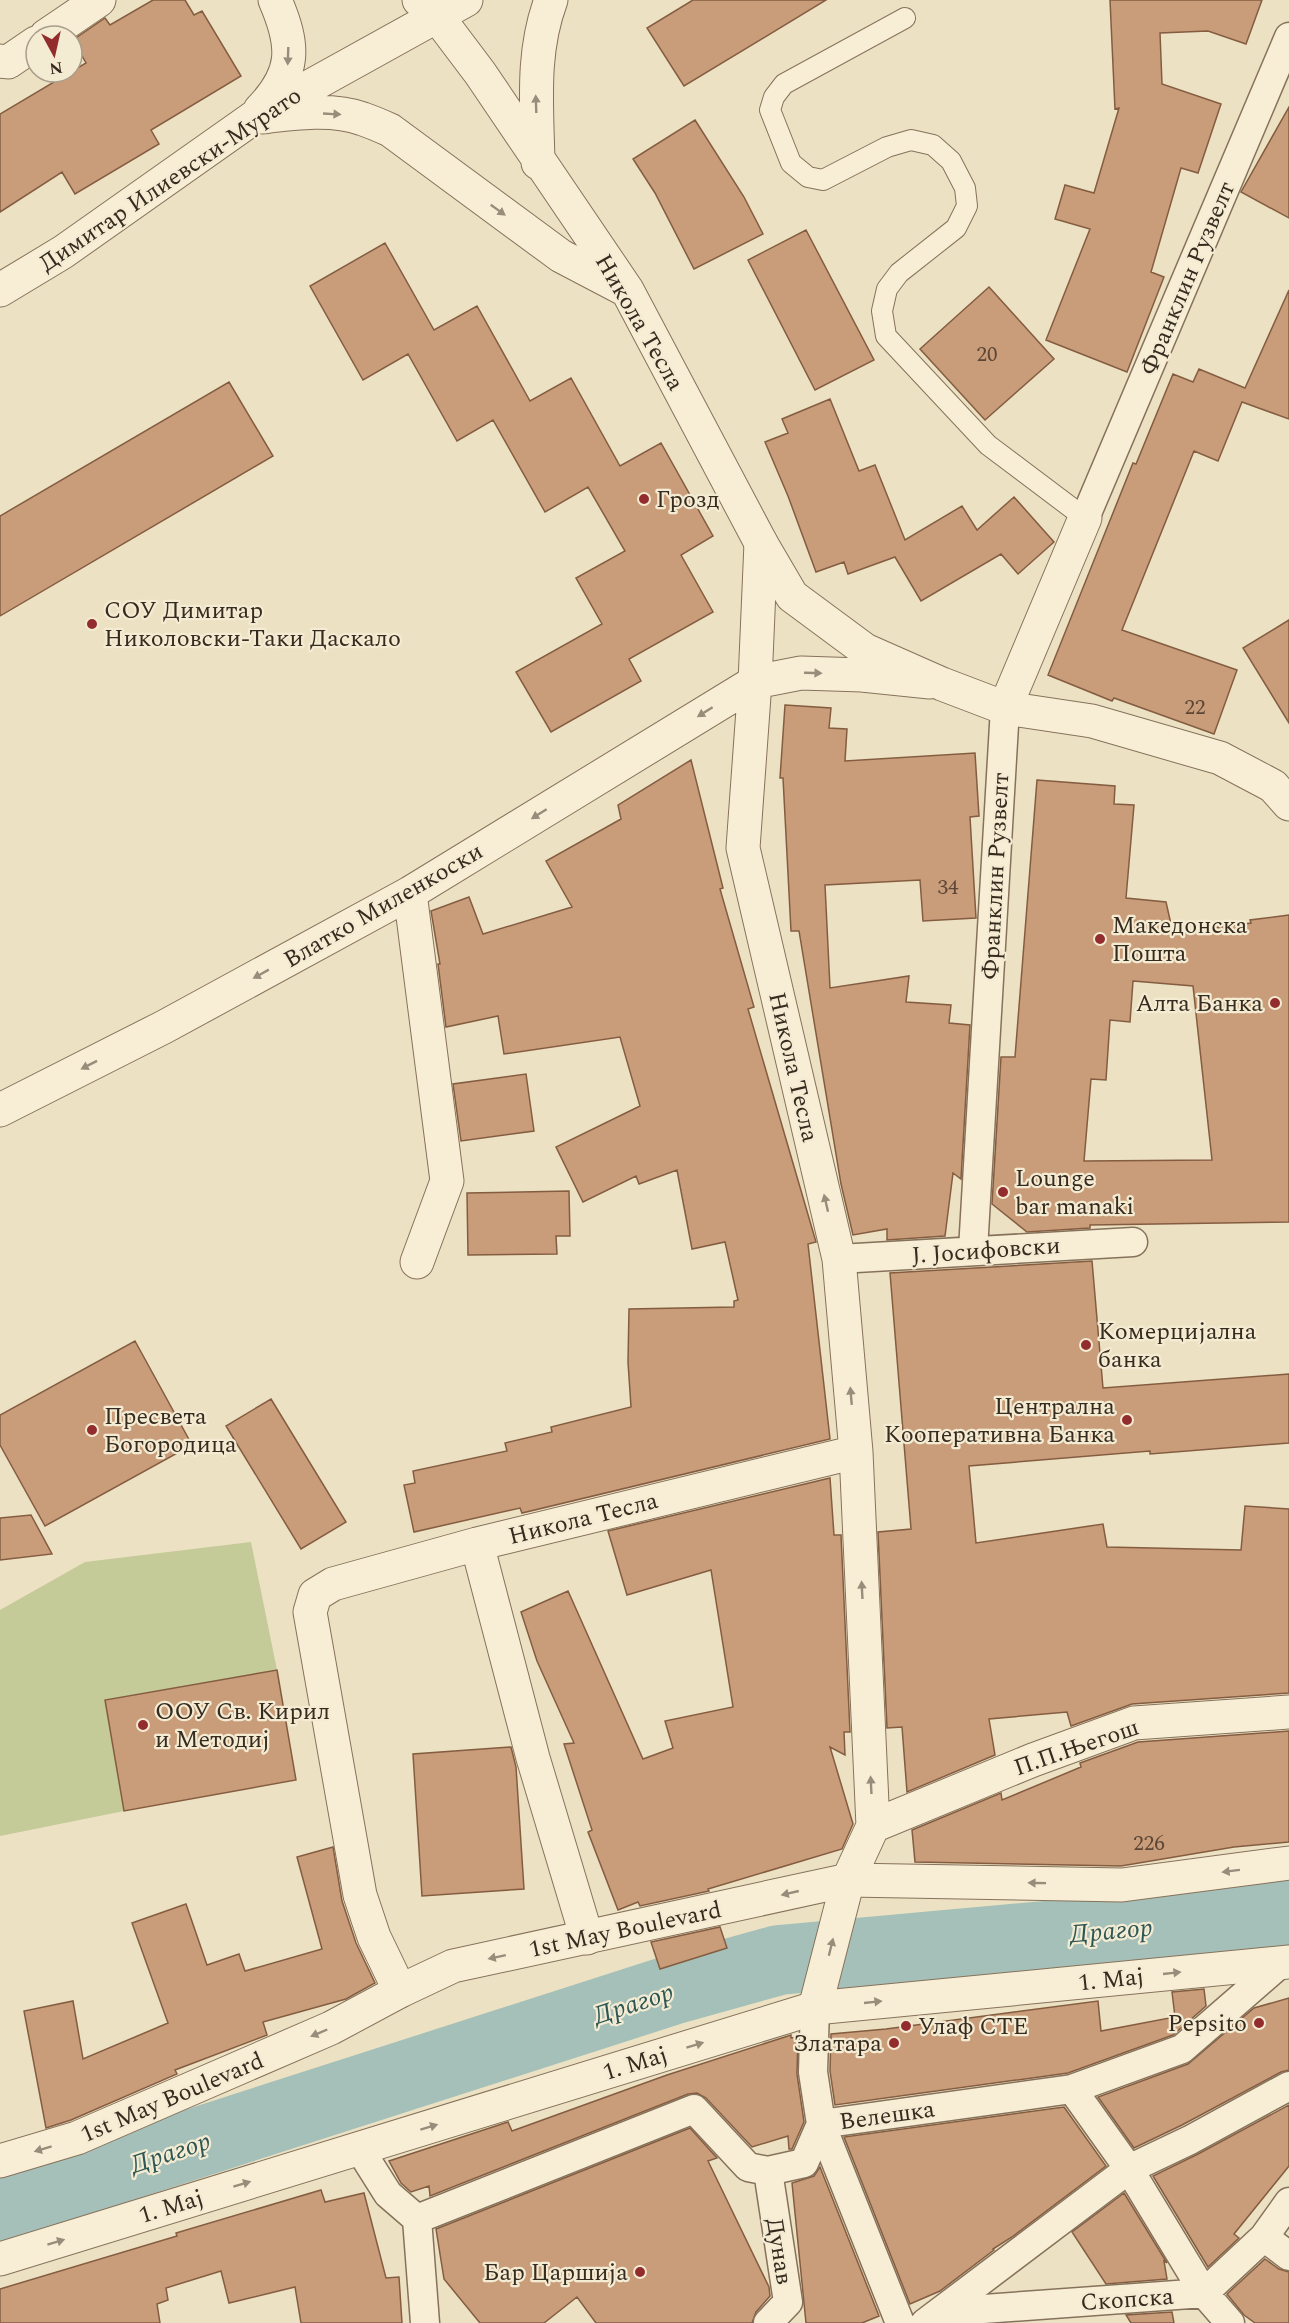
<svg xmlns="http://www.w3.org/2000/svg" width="1289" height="2323" font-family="Spectral,serif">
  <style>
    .green { fill: #c4ca98 }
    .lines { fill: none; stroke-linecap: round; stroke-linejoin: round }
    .river { stroke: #a5c0b8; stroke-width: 70 }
    .building { fill: #c99c7a; stroke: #845d41; stroke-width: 1.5; fill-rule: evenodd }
    .service-casing { stroke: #86725b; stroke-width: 22 }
    .pedestrian-casing { stroke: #86725b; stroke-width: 31 }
    .minor-casing { stroke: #86725b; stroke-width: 35 }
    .tertiary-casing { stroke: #86725b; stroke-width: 35 }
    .service { stroke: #f8eed6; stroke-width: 20 }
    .pedestrian { stroke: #f8eed6; stroke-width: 28 }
    .minor { stroke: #f8eed6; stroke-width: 33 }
    .tertiary { stroke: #f8eed6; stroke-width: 33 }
    .oneway { fill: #988c7a }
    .poi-dot { fill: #932d2d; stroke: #f4ebd3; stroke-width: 2 }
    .labels { text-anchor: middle; stroke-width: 4.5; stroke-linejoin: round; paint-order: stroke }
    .number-label { font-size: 21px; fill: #5c4635 }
    .street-label { font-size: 24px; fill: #372a1e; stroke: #f4ebd3 }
    .poi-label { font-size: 24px; fill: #372a1e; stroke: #f4ebd3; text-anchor: start }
    .water-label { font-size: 26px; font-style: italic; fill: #2e5654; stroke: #f4ebd3 }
  </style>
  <rect width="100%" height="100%" fill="#ece1c3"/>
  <path class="green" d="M 251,1542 L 277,1670 L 105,1700 L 124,1811 L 0,1836 L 0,1610 L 85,1562 Z"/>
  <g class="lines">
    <path class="river" d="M 0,2206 L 675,1989 L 779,1960 L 1289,1914"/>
  </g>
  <path class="building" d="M 153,0 L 185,0 L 194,15 L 202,11 L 241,76 L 151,130 L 159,144 L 75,194 L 62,172 L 0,212 L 0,114 L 86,63 L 73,40 L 105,18 L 110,25 Z
    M 693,0 L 826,0 L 684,86 L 647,28 Z
    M 1110,0 L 1262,0 L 1246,44 L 1208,31 L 1160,33 L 1162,84 L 1221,104 L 1198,173 L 1181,168 L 1151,272 L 1164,277 L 1127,372 L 1046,340 L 1090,229 L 1055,219 L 1065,185 L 1094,193 L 1119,108 L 1115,109 Z
    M 1289,107 L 1289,218 L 1241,192 Z
    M 695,120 L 744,197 L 763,234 L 694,269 L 655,193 L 633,159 Z
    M 806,230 L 874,360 L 815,390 L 748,260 Z
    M 385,243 L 434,330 L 477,306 L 530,401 L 571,378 L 620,466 L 661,443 L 713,536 L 681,555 L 713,612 L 629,659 L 641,681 L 551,732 L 516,672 L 602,624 L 576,578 L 625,551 L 588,487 L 545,512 L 493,420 L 457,441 L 408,354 L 363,380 L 310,286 Z
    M 989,287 L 1054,359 L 985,420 L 920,349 Z
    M 1289,290 L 1289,419 L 1242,402 L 1218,461 L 1194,451 L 1122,630 L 1237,670 L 1214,734 L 1114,698 L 1112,701 L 1048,675 L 1133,463 L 1136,464 L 1173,374 L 1193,382 L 1199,369 L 1245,388 Z
    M 229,382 L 273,456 L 0,616 L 0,516 Z
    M 830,399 L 859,471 L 875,465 L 905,540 L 962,506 L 977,530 L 1014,497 L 1054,542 L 1018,574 L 1001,554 L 921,601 L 895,557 L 848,574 L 844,562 L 816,572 L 788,496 L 765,442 L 788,433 L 782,419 Z
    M 1289,620 L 1289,723 L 1243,648 Z
    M 785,705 L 831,708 L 829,728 L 847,729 L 845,761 L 975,753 L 979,816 L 970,817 L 976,918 L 923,921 L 920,880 L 825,885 L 830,988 L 909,976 L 906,1002 L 951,1005 L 949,1023 L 970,1025 L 961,1179 L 953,1173 L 945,1236 L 887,1240 L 887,1229 L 853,1235 L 841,1184 L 799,931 L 791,931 L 783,778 L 780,778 Z
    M 691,760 L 723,888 L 720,889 L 754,1007 L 748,1009 L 816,1242 L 808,1244 L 830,1439 L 522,1513 L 520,1508 L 414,1532 L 404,1485 L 415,1483 L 413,1471 L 507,1451 L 505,1443 L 552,1432 L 551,1427 L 631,1407 L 628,1362 L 629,1309 L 734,1307 L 734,1301 L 738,1300 L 725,1242 L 692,1249 L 677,1170 L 639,1184 L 636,1176 L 583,1202 L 556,1147 L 640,1106 L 620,1037 L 504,1054 L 498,1016 L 446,1027 L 438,964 L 440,964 L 431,911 L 469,897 L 483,934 L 572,907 L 546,861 L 621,819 L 618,805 Z
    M 1037,780 L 1115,786 L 1114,804 L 1134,805 L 1126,898 L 1166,902 L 1173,933 L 1251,923 L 1250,920 L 1289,915 L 1289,1222 L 1090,1225 L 1090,1228 L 1027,1232 L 992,1204 L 1001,1057 L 1015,1057 ZM 1133,981 L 1193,986 L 1212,1160 L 1084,1161 L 1091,1079 L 1106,1080 L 1110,1020 L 1130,1022 Z
    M 526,1074 L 534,1131 L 461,1141 L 453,1084 Z
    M 569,1191 L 570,1236 L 556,1236 L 557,1254 L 468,1255 L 467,1193 Z
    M 1092,1261 L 1103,1388 L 1289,1374 L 1289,1443 L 1150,1454 L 1150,1451 L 969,1466 L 976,1543 L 1103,1524 L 1107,1547 L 1241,1550 L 1245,1506 L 1289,1509 L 1289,1693 L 1132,1704 L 1071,1726 L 1067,1712 L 989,1719 L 995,1755 L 907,1792 L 902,1727 L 887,1728 L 878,1532 L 911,1529 L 890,1273 Z
    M 135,1341 L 192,1445 L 45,1526 L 0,1445 L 0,1415 Z
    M 271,1399 L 346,1522 L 301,1549 L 226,1426 Z
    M 830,1478 L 834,1535 L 841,1535 L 850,1732 L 844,1732 L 845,1755 L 830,1747 L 853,1824 L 842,1849 L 708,1889 L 709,1891 L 640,1906 L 638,1902 L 618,1910 L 588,1832 L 592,1830 L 564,1744 L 574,1743 L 537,1661 L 521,1612 L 568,1591 L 643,1759 L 673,1748 L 665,1721 L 733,1707 L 711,1570 L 627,1595 L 608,1531 Z
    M 31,1515 L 52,1554 L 0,1560 L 0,1518 Z
    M 277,1670 L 296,1780 L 124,1811 L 105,1700 Z
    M 1289,1731 L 1289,1842 L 1234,1847 L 1121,1866 L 915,1862 L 912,1830 L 1001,1793 L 1002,1800 L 1081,1767 L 1080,1763 L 1138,1742 Z
    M 511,1747 L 516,1767 L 524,1889 L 422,1896 L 413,1754 Z
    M 333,1847 L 342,1901 L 356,1943 L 375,1983 L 346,1999 L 263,2022 L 267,2035 L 175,2070 L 177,2074 L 71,2120 L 46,2128 L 24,2011 L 73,2001 L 83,2059 L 168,2023 L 132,1923 L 186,1904 L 207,1965 L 239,1954 L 245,1971 L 322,1949 L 297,1857 Z
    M 720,1927 L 727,1948 L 660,1969 L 651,1942 Z
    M 1204,1989 L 1206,2006 L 1173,2035 L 1068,2073 L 835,2105 L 830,2071 L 831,2034 L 886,2029 L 1098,2001 L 1101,2031 L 1175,2017 L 1172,1992 Z
    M 1289,1998 L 1289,2070 L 1281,2072 L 1182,2125 L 1134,2148 L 1098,2097 L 1188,2064 L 1254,2008 Z
    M 791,2035 L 791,2038 L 798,2037 L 797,2074 L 804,2122 L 792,2149 L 789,2149 L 788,2136 L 752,2147 L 706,2098 L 697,2093 L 688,2094 L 430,2196 L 429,2186 L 411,2192 L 401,2183 L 389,2161 L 508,2122 L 512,2131 L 667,2075 Z
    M 1289,2105 L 1289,2166 L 1234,2234 L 1239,2238 L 1208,2267 L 1153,2176 L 1198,2154 Z
    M 1064,2107 L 1106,2166 L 1012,2237 L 993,2249 L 994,2250 L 940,2291 L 910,2304 L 844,2137 Z
    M 690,2128 L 717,2158 L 708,2161 L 769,2287 L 770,2296 L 756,2312 L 752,2323 L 596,2323 L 577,2297 L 544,2323 L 480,2323 L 444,2279 L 436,2229 Z
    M 820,2167 L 879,2316 L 862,2323 L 806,2323 L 792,2183 L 814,2176 Z
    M 321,2190 L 325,2202 L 364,2193 L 386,2278 L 399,2277 L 402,2323 L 301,2323 L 295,2287 L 229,2303 L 221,2271 L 166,2288 L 168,2300 L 157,2304 L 160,2323 L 0,2323 L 0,2289 L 177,2236 L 176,2233 Z
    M 1124,2193 L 1167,2263 L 1164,2261 L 1167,2279 L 1106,2284 L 1072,2232 Z
    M 1265,2259 L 1279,2269 L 1289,2272 L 1289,2323 L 1255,2323 L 1244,2315 L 1227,2294 Z
    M 1172,2312 L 1174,2323 L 1131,2323 L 1126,2315 Z"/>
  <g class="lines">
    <defs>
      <path id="service" d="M 905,18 L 784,84 L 774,97 L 770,110 L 791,163 L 808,177 L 823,180 L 887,147 L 911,140 L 933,145 L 951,161 L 965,188 L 967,206 L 956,228 L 899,273 L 887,289 L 882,311 L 886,336 L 988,445 L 1085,518"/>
      <path id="pedestrian" d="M 1085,518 L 1289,37
        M 973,1250 L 1005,708
        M 839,1259 L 1133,1242
        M 815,2008 L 813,2072 L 821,2124 L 900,2323
        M 1072,2089 L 1129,2169 L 1204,2293 L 1230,2323
        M 359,2148 L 388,2194 L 417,2219 L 425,2323
        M 768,2171 L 788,2302 L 768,2323
        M 417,2219 L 694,2109 L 748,2167 L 768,2171 L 804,2163 L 821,2124 L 1072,2089 L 1182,2049 L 1281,1963
        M 1264,2237 L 1289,2256
        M 1204,2293 L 1264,2237 L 1289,2202
        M 943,2314 L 942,2312 L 1204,2293
        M 925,2323 L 1129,2169 L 1190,2140 L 1289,2086"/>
      <path id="minor" d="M 46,36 L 99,0
        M 0,61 L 8,62 L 36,43
        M 761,543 L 755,682 L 743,848 L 839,1259 L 856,1452 L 873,1826 L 848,1880 L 815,2008
        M 1005,708 L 1085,518
        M 410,893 L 447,1181 L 417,1262
        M 0,1110 L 164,1027 L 410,893 L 755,682 L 801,673 L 862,675 L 930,682
        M 477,1544 L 533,1758 L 587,1938
        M 873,1826 L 1033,1760 L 1134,1723 L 1289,1712
        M 400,1991 L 374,1937 L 360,1895 L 310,1612 L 315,1595 L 333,1584 L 477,1544 L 856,1452"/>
      <path id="tertiary" d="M 419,0 L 437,16 L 480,73 L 627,290 L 761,543 L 792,596 L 865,650 L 942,684 L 1005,708 L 1092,721 L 1220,758 L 1273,786 L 1289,804
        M 260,110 C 296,73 295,46 275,0
        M 263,117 C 295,113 333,108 363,119 C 372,122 381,126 390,130 L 561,256 L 622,288
        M 538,163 C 537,107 531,53 551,0
        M 0,290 L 63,252 L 253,118 L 466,0
        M 0,2161 L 77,2138 L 331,2028 L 400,1991 L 453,1966 L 848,1880 L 1122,1885 L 1289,1863
        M 0,2259 L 815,2008 L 1289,1962"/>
    </defs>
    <use href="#service" class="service-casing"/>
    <use href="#pedestrian" class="pedestrian-casing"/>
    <use href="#minor" class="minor-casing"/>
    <use href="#tertiary" class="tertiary-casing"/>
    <use href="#service" class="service"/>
    <use href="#pedestrian" class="pedestrian"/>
    <use href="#minor" class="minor"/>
    <use href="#tertiary" class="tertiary"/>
  </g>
  <defs><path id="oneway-solid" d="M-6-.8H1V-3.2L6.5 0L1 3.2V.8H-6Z" transform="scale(1.5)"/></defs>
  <g class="oneway">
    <use href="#oneway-solid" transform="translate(288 56) rotate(92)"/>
    <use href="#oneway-solid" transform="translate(536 104) rotate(-92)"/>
    <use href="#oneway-solid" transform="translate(332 114) rotate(3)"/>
    <use href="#oneway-solid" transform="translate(498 210) rotate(36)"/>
    <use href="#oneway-solid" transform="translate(813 673) rotate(2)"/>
    <use href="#oneway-solid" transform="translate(705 712) rotate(148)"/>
    <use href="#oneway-solid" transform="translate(539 814) rotate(148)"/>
    <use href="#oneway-solid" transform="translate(261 974) rotate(151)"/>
    <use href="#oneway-solid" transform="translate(89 1065) rotate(153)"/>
    <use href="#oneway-solid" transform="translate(826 1203) rotate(-103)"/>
    <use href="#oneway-solid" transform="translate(851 1396) rotate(-95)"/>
    <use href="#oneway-solid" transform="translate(862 1590) rotate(-93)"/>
    <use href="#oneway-solid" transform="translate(871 1785) rotate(-93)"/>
    <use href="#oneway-solid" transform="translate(1231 1871) rotate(173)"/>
    <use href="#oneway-solid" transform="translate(1037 1883) rotate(-179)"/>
    <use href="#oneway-solid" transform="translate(790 1893) rotate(167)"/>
    <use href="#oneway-solid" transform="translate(831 1947) rotate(-76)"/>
    <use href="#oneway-solid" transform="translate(497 1957) rotate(168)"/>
    <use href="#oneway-solid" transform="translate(1172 1973) rotate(-6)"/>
    <use href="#oneway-solid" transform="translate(873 2002) rotate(-6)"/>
    <use href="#oneway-solid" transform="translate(319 2033) rotate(157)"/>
    <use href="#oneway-solid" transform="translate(695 2045) rotate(-17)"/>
    <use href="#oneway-solid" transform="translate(429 2127) rotate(-17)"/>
    <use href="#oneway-solid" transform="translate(43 2149) rotate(163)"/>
    <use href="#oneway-solid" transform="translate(242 2184) rotate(-17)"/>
    <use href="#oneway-solid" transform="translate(56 2242) rotate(-17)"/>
  </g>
  <g class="poi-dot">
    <circle cx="644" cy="499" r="6"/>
    <circle cx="92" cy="624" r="6"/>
    <circle cx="1100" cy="939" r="6"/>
    <circle cx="1275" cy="1003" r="6"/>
    <circle cx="1003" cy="1192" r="6"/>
    <circle cx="1086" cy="1345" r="6"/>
    <circle cx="1127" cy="1420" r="6"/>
    <circle cx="92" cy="1430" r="6"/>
    <circle cx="143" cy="1725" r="6"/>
    <circle cx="1259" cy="2023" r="6"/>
    <circle cx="906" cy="2026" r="6"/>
    <circle cx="894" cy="2043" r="6"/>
    <circle cx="640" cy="2272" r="6"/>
  </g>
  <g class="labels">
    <g class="number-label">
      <text x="987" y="361">20</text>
      <text x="1195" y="714">22</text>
      <text x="948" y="894">34</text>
      <text x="1149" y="1850">226</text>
    </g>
    <g class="street-label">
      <text transform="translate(170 179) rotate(-34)" y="8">Димитар Илиевски-Мурато</text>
      <text transform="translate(1187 278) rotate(-67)" y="8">Франклин Рузвелт</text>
      <text transform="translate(640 322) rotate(60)" y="8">Никола Тесла</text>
      <text transform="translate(995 876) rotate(-87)" y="8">Франклин Рузвелт</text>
      <text transform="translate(383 905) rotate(-30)" y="8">Влатко Миленкоски</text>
      <text transform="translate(794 1067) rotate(77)" y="8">Никола Тесла</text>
      <text transform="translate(986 1250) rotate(-4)" y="8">Ј. Јосифовски</text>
      <text transform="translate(583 1518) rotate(-14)" y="8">Никола Тесла</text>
      <text transform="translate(1076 1747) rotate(-19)" y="8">П.П.Његош</text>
      <text transform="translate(625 1929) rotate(-12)" y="8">1st May Boulevard</text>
      <text transform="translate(1111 1979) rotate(-6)" y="8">1. Мај</text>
      <text transform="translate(635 2063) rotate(-17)" y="8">1. Мај</text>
      <text transform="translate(172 2097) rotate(-23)" y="8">1st May Boulevard</text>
      <text transform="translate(887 2115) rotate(-8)" y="8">Велешка</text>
      <text transform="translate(171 2206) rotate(-17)" y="8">1. Мај</text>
      <text transform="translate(780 2251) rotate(81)" y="8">Дунав</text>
      <text transform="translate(1127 2299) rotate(-4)" y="8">Скопска</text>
    </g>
    <g class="poi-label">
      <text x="656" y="507">Грозд</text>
      <text x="104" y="618">СОУ Димитар<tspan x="104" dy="28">Николовски-Таки Даскало</tspan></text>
      <text x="1112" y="933">Македонска<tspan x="1112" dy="28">Пошта</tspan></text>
      <text x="1263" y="1011" text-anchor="end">Алта Банка</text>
      <text x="1015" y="1186">Lounge<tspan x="1015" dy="28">bar manaki</tspan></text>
      <text x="1098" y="1339">Комерцијална<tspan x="1098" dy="28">банка</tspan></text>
      <text x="1115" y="1414" text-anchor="end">Централна<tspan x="1115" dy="28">Кооперативна Банка</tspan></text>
      <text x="104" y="1424">Пресвета<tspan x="104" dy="28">Богородица</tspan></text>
      <text x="155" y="1719">ООУ Св. Кирил<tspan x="155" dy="28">и Методиј</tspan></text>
      <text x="1247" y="2031" text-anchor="end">Pepsito</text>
      <text x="918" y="2034">Улаф СТЕ</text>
      <text x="882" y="2051" text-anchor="end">Златара</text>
      <text x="628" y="2280" text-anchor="end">Бар Царшија</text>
    </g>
    <g class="water-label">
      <text transform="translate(1111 1930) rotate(-5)" y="9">Драгор</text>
      <text transform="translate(633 2003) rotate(-18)" y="9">Драгор</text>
      <text transform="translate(170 2152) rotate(-18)" y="9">Драгор</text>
    </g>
  </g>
  <g transform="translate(54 54) rotate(172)"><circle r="28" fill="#f4ebd3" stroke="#a89e8b" stroke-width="1.5"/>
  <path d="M0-4.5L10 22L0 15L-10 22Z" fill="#932d2d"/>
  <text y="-9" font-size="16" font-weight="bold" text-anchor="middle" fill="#372a1e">N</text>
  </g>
</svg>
